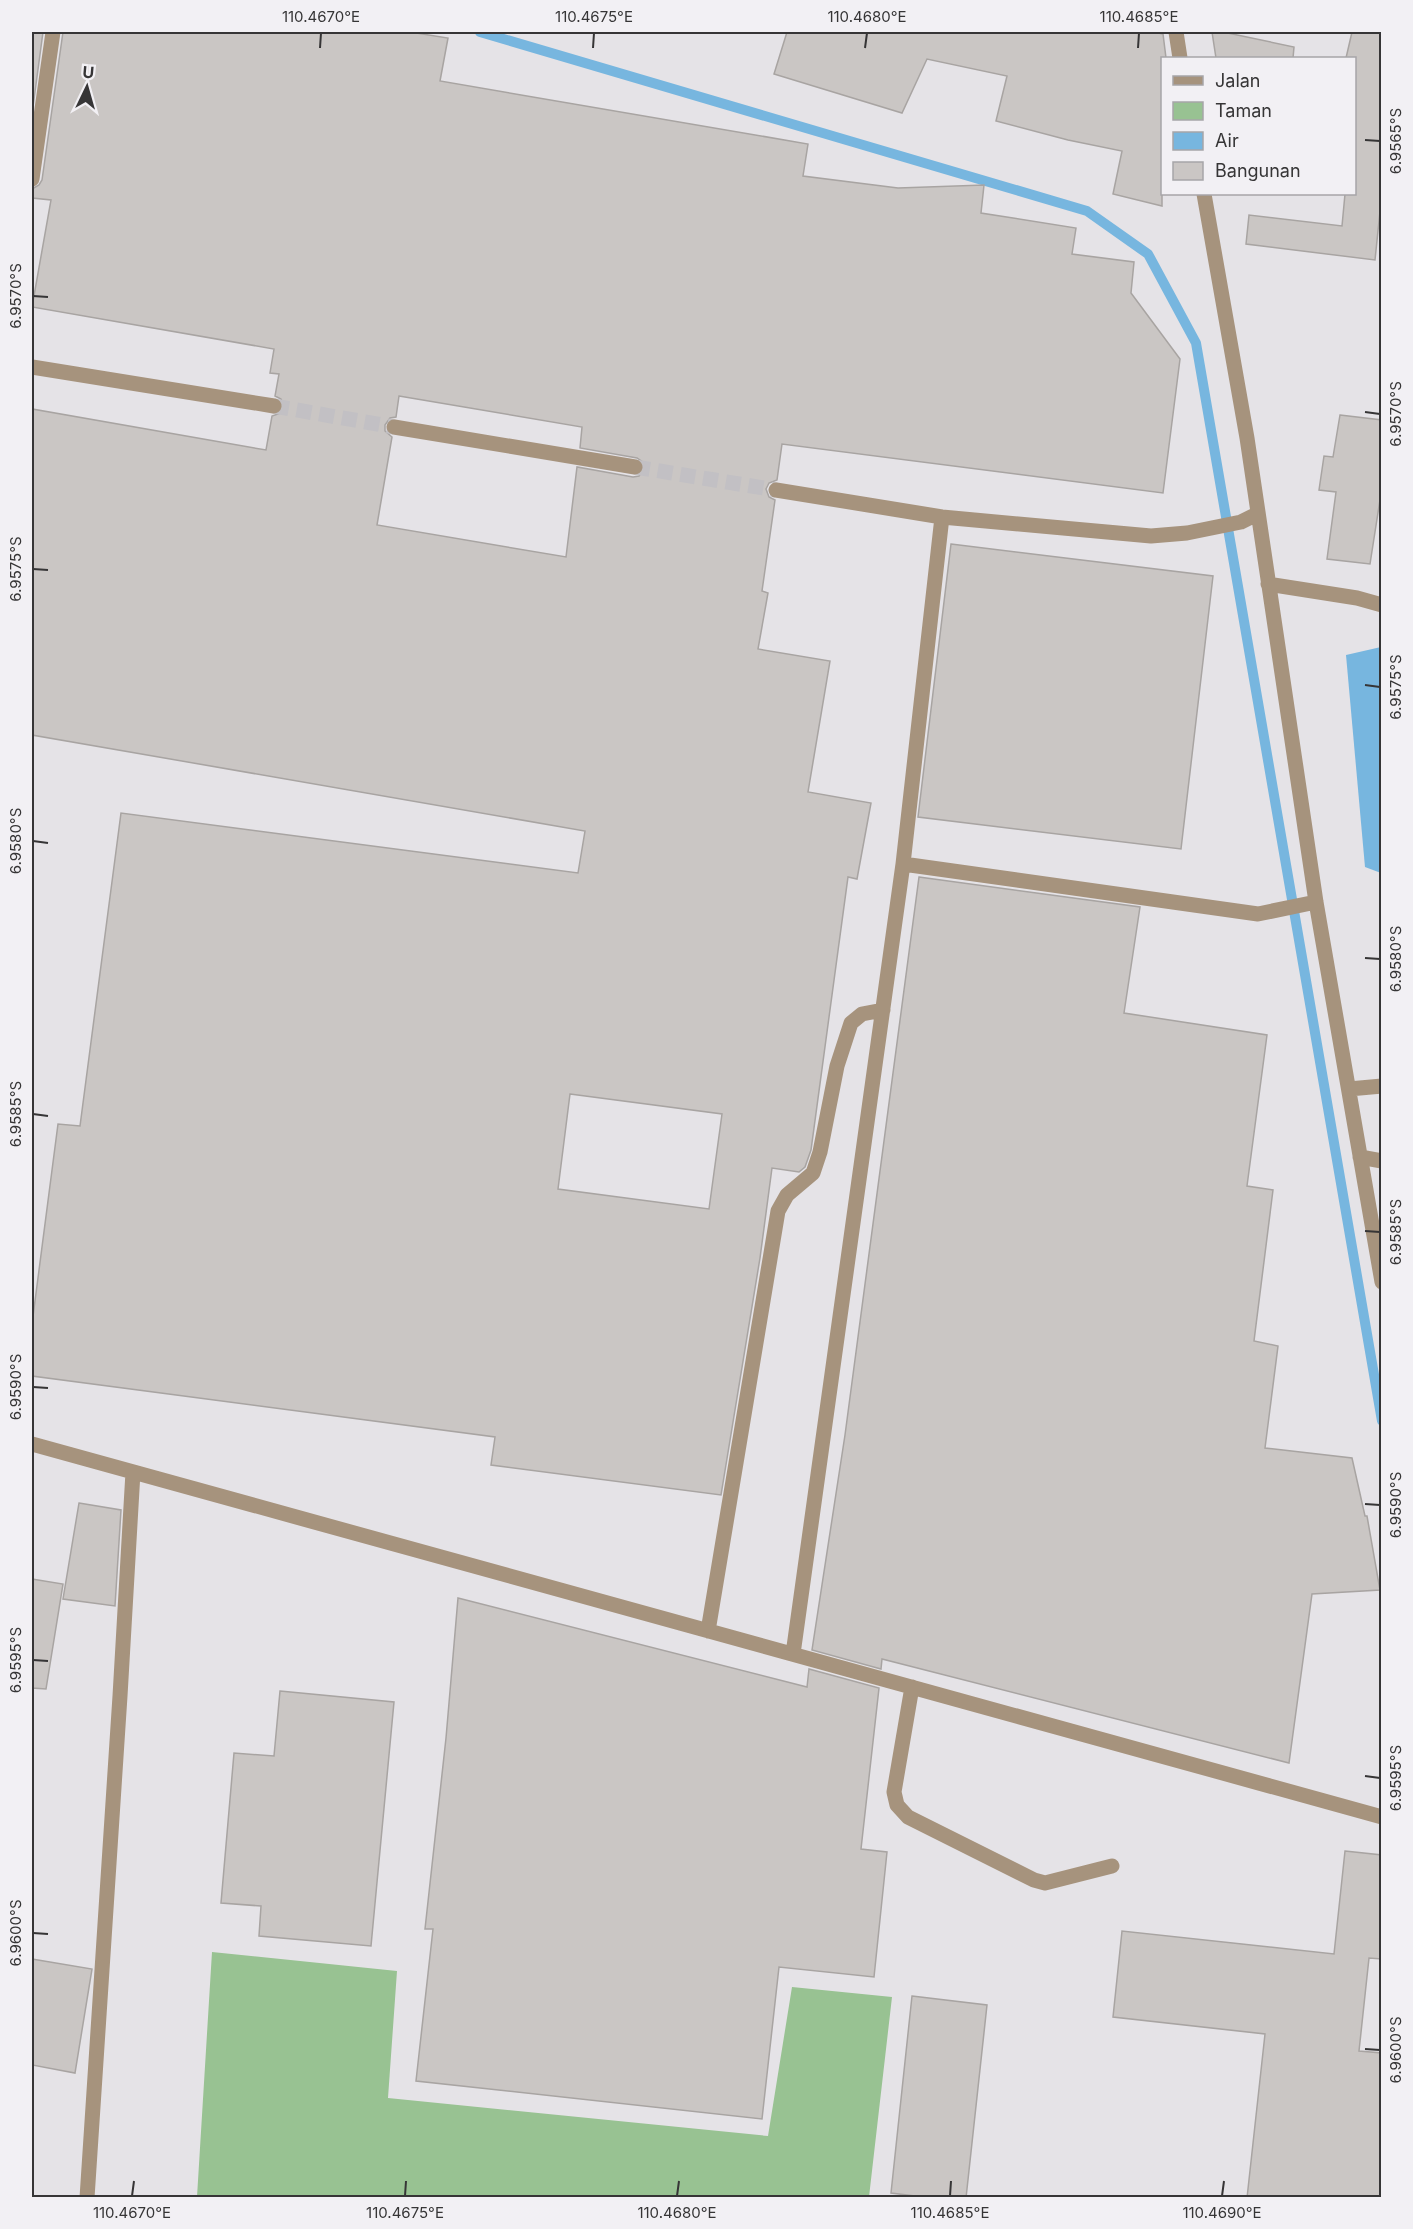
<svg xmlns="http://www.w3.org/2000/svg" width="1413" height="2229" font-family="Inter,sans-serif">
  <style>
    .green { fill: #98c292 }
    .water { fill: #77b6df }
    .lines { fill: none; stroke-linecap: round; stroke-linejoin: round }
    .stream { stroke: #77b6df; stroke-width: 10 }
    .building { fill: #cac6c4; stroke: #a8a4a2; stroke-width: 1.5; fill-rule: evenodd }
    .minor-tunnel { stroke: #c2c0c4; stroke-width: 15; stroke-dasharray: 15 8; stroke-linecap: butt }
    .minor { stroke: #a6937d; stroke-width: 15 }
    .ticks { fill: none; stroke: #363536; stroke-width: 2 }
    .neatline { fill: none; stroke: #363536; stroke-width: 2 }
    .ticks-label { font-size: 15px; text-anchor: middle; fill: #363536 }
  </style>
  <rect width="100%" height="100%" fill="#e5e3e7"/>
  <path class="green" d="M 212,1952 L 397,1971 L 388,2098 L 768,2136 L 792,1987 L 892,1997 L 869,2197 L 197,2197 Z"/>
  <path class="water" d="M 1381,647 L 1382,647 L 1381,873 L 1365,867 L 1346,655 Z"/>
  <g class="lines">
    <path class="stream" d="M 480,32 L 1087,211 L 1148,254 L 1196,343 L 1382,1421"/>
  </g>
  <path class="building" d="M 32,32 L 43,32 L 32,114 Z
    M 63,32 L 410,32 L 448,38 L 440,81 L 808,144 L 803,176 L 898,188 L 984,185 L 981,213 L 1076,228 L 1072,254 L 1134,262 L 1131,293 L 1180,359 L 1163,493 L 782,444 L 777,480 L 769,483 L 766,489 L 769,497 L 775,500 L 762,591 L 768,593 L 758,649 L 830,661 L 808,792 L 871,803 L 857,879 L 848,877 L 811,1150 L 805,1167 L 799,1172 L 772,1168 L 760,1258 L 721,1495 L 491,1465 L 495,1437 L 32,1376 L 32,1324 L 58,1124 L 80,1126 L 121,813 L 578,873 L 585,831 L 32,735 L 32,409 L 266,450 L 272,416 L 281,413 L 284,407 L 281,399 L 275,396 L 279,374 L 270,373 L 274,349 L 32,307 L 51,200 L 32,198 L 32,189 L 39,185 L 42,180 ZM 399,396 L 582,427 L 580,448 L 637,458 L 644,463 L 644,469 L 639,476 L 633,477 L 577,467 L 566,557 L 377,525 L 392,437 L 385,431 L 385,425 L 390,418 L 396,417 ZM 570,1094 L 722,1114 L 709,1209 L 558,1189 Z
    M 787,32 L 1153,32 L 1163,34 L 1166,58 L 1162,58 L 1162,206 L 1113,194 L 1122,151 L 1068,140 L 996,121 L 1007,76 L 927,59 L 902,113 L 774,74 Z
    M 1212,32 L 1223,32 L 1294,47 L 1293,58 L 1216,58 Z
    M 1352,32 L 1382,32 L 1382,192 L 1375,260 L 1246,244 L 1249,215 L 1342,226 L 1345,194 L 1354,194 L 1354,58 L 1346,58 Z
    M 1340,415 L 1382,420 L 1382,487 L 1370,564 L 1327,559 L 1336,492 L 1319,490 L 1324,456 L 1333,457 Z
    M 951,544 L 1213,576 L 1181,849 L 918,817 Z
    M 919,877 L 1140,907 L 1124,1013 L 1267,1035 L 1247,1186 L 1273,1190 L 1254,1341 L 1278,1346 L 1265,1448 L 1352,1458 L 1365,1516 L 1367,1516 L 1380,1590 L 1312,1594 L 1289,1763 L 882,1659 L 881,1669 L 812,1650 L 845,1435 Z
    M 79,1503 L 121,1510 L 115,1606 L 63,1599 Z
    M 32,1579 L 63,1584 L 46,1689 L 32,1688 Z
    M 458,1598 L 807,1687 L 809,1669 L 879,1688 L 861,1849 L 887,1852 L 874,1977 L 779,1967 L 762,2119 L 416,2081 L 433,1929 L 425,1929 L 446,1738 Z
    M 280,1691 L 394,1702 L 371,1946 L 259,1936 L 261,1906 L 221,1903 L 234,1753 L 274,1756 Z
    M 1345,1851 L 1382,1855 L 1382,1959 L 1369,1958 L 1359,2051 L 1382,2053 L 1382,2198 L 1247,2198 L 1265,2034 L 1113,2017 L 1122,1931 L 1334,1954 Z
    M 32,1959 L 92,1969 L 75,2073 L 32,2065 Z
    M 912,1996 L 987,2005 L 966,2198 L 931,2198 L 891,2193 Z"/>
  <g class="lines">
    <path class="minor-tunnel" d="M 274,406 L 394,427
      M 635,467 L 776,490"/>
    <path class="minor" d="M 1176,32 L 1180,58
      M 32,179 L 53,32
      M 1204,194 L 1247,438 L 1316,902 L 1382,1282
      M 32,367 L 274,406
      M 394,427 L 635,467
      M 776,490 L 942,517 L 1151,536 L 1187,533 L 1241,522 L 1257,514
      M 1268,584 L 1357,598 L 1382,605
      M 903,864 L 1258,914 L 1316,902
      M 1349,1089 L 1382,1086
      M 1360,1157 L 1382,1161
      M 32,1444 L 1382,1817
      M 708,1631 L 778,1211 L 787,1195 L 813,1173 L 820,1152 L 837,1066 L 851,1023 L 862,1014 L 883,1010
      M 793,1654 L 903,864 L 942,517
      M 912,1687 L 894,1792 L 897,1805 L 908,1817 L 1034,1880 L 1045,1883 L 1112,1866
      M 87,2198 L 120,1696 L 133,1472"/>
  </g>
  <path class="ticks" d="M 320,48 L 321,33M 593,48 L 594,33M 865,48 L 867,33M 1138,48 L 1139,33M 1365,140 L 1380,141M 33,296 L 48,297M 1365,412 L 1380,414M 33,569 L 48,570M 1365,685 L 1380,687M 33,841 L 48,843M 1365,958 L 1380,959M 33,1114 L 48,1116M 1365,1231 L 1380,1232M 33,1387 L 48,1388M 1365,1504 L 1380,1505M 33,1660 L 48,1661M 1365,1776 L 1380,1778M 33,1933 L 48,1934M 1365,2049 L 1380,2050M 132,2196 L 134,2181M 405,2196 L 406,2181M 677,2196 L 679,2181M 950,2196 L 951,2181M 1222,2196 L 1224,2181"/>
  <rect width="1413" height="2229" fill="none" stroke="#f2f0f4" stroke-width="66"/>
  <rect x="1161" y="57" width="195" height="138" fill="#f2f0f4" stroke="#a7a5a8" stroke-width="1.5"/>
  <rect x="1173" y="76" width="30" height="9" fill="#a6937d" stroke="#a7a5a8" stroke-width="1.5"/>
  <text x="1215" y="87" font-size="18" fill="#363536">Jalan</text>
  <rect x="1173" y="102" width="30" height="18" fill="#98c292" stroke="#a7a5a8" stroke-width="1.5"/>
  <text x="1215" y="117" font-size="18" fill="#363536">Taman</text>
  <rect x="1173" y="132" width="30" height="18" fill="#77b6df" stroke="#a7a5a8" stroke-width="1.5"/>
  <text x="1215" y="147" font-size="18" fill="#363536">Air</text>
  <rect x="1173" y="162" width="30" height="18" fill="#cac6c4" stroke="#a7a5a8" stroke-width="1.5"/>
  <text x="1215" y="177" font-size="18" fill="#363536">Bangunan</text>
  <g transform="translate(87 87) rotate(5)" stroke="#f2f0f4" stroke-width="4.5" paint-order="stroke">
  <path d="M0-4.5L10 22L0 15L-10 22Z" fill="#363536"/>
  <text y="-9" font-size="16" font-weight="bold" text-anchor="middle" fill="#363536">U</text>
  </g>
  <rect x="33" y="33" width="1347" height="2163" class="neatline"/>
  <g class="ticks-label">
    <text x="321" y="22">110.4670°E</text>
    <text x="594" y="22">110.4675°E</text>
    <text x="867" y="22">110.4680°E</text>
    <text x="1139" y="22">110.4685°E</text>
    <text transform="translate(1396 141) rotate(-90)" y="5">6.9565°S</text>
    <text transform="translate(16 296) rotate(-90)" y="5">6.9570°S</text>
    <text transform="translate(1396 414) rotate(-90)" y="5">6.9570°S</text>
    <text transform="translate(16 569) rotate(-90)" y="5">6.9575°S</text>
    <text transform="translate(1396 687) rotate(-90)" y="5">6.9575°S</text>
    <text transform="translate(16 841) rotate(-90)" y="5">6.9580°S</text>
    <text transform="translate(1396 959) rotate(-90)" y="5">6.9580°S</text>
    <text transform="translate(16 1114) rotate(-90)" y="5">6.9585°S</text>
    <text transform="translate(1396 1232) rotate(-90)" y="5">6.9585°S</text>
    <text transform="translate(16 1387) rotate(-90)" y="5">6.9590°S</text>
    <text transform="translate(1396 1505) rotate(-90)" y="5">6.9590°S</text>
    <text transform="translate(16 1660) rotate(-90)" y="5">6.9595°S</text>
    <text transform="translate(1396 1778) rotate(-90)" y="5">6.9595°S</text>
    <text transform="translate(16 1933) rotate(-90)" y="5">6.9600°S</text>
    <text transform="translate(1396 2050) rotate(-90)" y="5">6.9600°S</text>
    <text x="132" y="2218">110.4670°E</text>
    <text x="405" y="2218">110.4675°E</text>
    <text x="677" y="2218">110.4680°E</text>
    <text x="950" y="2218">110.4685°E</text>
    <text x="1222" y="2218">110.4690°E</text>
  </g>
</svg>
